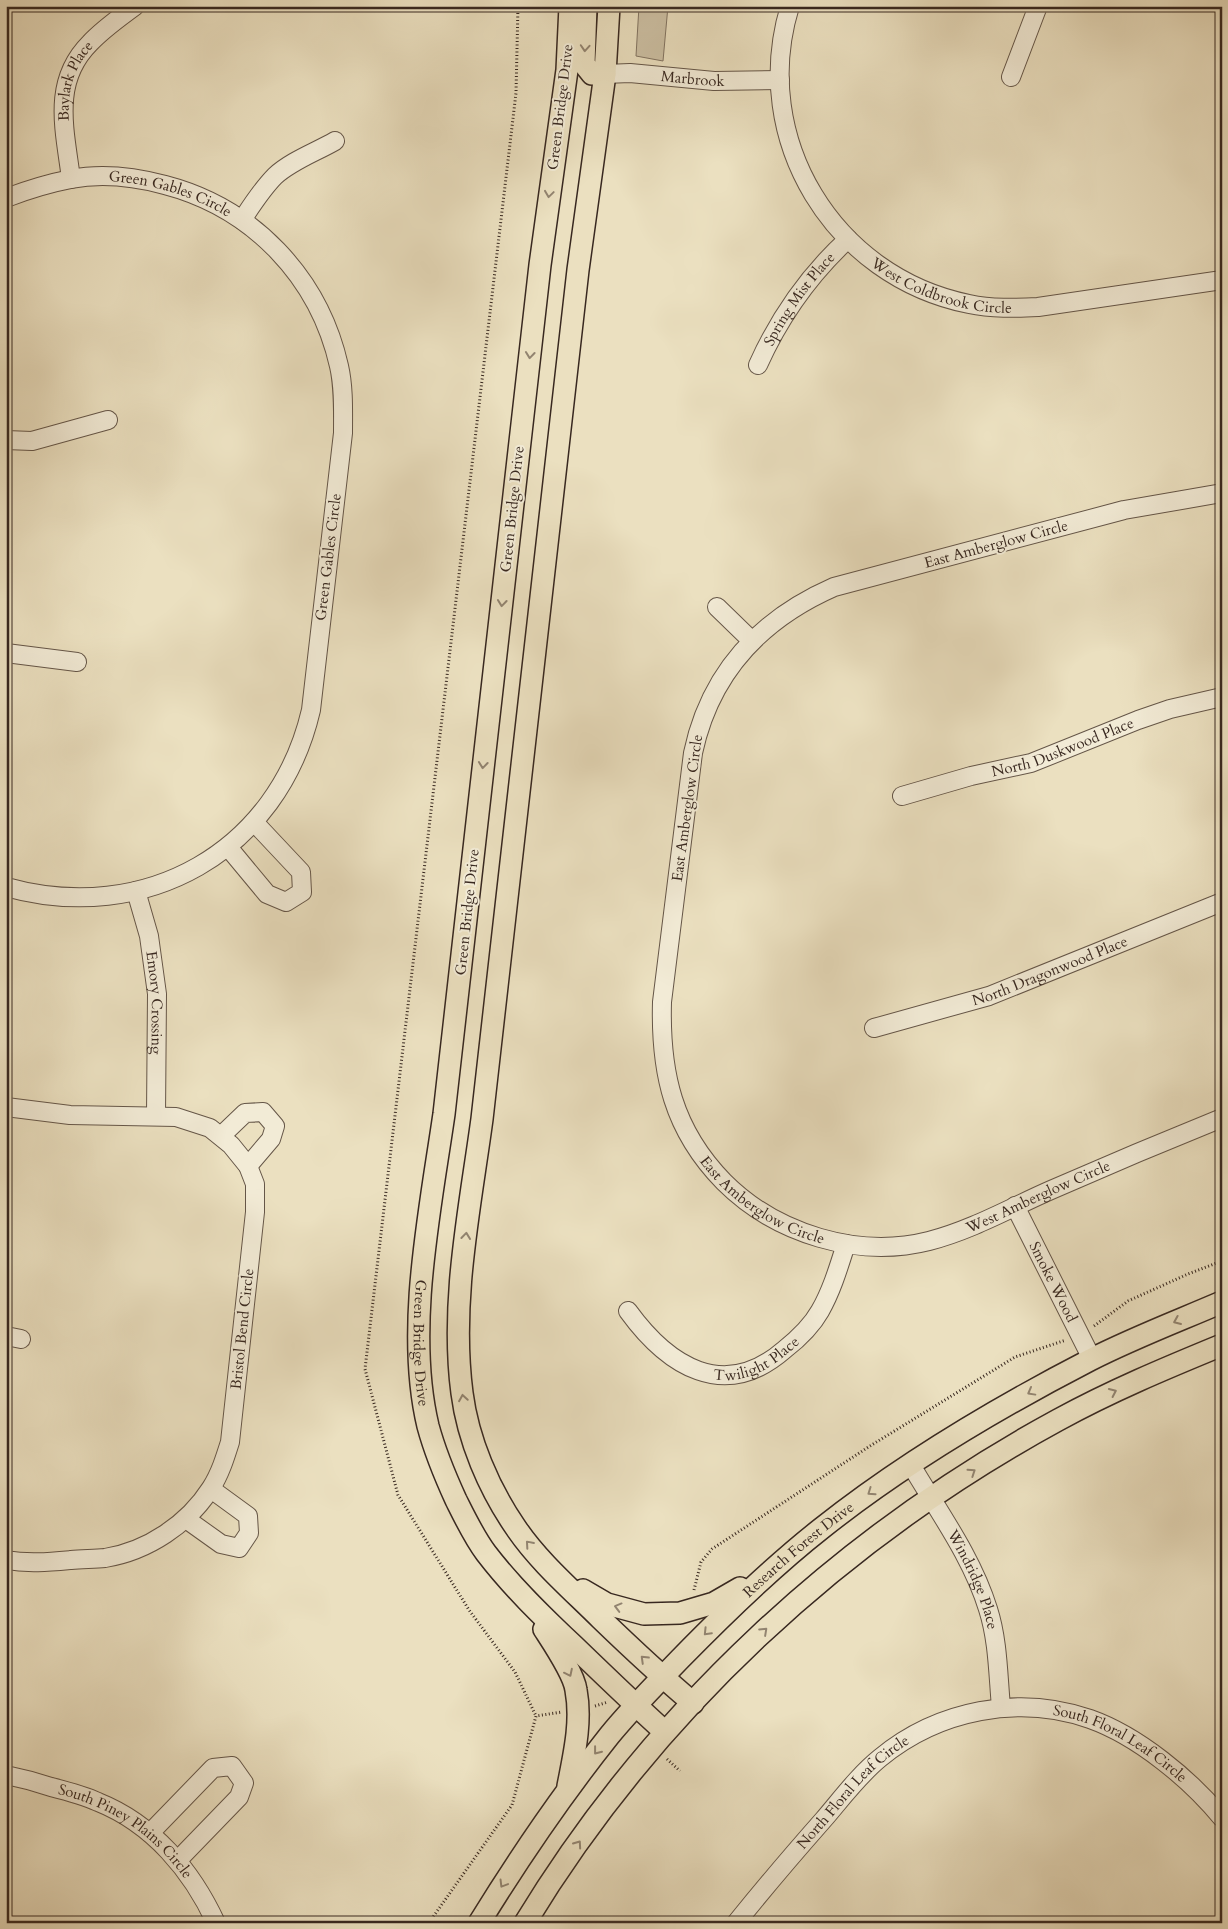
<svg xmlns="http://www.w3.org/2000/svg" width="1228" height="1929" font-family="Cardo,serif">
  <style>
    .green { fill: #cdc1a5; stroke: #827462 }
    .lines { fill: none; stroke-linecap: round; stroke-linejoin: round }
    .minor-casing { stroke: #655648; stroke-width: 20 }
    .major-casing { stroke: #382820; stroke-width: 24 }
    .path { stroke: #382820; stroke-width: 3; stroke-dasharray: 1 2.5; stroke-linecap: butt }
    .minor { stroke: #f2ebd6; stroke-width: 18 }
    .major { stroke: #ebe0c0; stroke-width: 21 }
    .oneway { stroke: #928470 }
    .labels { text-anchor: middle; stroke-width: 4; stroke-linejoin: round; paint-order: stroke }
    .street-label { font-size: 15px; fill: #382820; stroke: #f2ebd6 }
  </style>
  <rect width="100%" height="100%" fill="#ebe0c0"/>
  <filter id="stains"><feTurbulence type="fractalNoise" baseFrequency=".004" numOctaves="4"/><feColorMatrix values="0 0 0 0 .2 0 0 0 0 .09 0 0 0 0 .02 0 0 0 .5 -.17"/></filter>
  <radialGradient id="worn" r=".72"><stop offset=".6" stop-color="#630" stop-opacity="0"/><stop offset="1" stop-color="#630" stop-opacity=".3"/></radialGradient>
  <path class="green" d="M 639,6 L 668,6 L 663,61 L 636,56 Z"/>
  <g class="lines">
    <defs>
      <g id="minor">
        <path id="s1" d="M 790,6 C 749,139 834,277 969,304 C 992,309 1015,308 1038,307 L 1222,280"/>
        <path id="s2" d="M 605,74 L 630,73 L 714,81 L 780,80"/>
        <path d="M 1011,77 L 1038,6"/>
        <path id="s3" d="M 71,179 C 65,130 51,82 90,43 C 103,29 119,18 135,6"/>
        <path id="s4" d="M 6,198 C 27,190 50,183 71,179 C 102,173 135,177 165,185 C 253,208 319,277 339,366 C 344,388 343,411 343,433 L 311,710 C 278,852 145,926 6,887"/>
        <path d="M 242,220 C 252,205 262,189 275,176 C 291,161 316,152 335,141"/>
        <path id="s5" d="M 758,365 C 780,316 809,275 848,239"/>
        <path d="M 6,440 L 32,441 L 108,420"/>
        <path id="s6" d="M 1222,493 L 1124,510 L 834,587 C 759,620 710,673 693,753 L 662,1002 C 660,1073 673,1130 724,1182 C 776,1234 858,1259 929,1241 C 972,1230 1012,1207 1051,1190 C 1108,1165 1165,1141 1222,1118"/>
        <path d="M 717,607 L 752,641"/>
        <path d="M 6,653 L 77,662"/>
        <path id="s7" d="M 902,796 L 971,776 L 1031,763 L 1138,720 L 1170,709 L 1222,697"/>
        <path d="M 228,847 L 267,894 L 286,902 L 302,892 L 301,872 L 254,822"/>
        <path id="s8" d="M 136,891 L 149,936 L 157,994 L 156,1116"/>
        <path id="s9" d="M 874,1028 L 989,996 L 1222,902"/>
        <path d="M 6,1107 L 70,1115 L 176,1117 L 210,1128 L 231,1145 L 248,1166 L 255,1184 L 255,1212 L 230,1442 C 225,1458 220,1474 211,1488 C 188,1524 148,1551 105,1558 C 94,1559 82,1559 71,1560 C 49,1562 28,1564 6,1560"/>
        <path d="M 222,1135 L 245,1113 L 263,1112 L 275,1126 L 271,1139 L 248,1166"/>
        <path id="s10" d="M 1015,1206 L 1092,1359"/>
        <path id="s11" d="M 628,1311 C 668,1366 724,1402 784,1350 C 798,1339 811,1327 820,1311 C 832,1290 839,1266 846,1244"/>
        <path d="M 6,1336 L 21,1339"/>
        <path id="s12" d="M 911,1465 C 938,1511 972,1557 988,1609 C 998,1640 998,1674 1001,1707"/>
        <path d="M 186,1519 L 221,1544 L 239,1548 L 249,1533 L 248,1516 L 211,1489"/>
        <path id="s13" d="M 6,1775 C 21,1778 36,1782 51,1787 C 67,1791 83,1795 98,1802 C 153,1824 192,1871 216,1923"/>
        <path d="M 150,1833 L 213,1768 L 232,1766 L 244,1783 L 239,1797 L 178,1860"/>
        <path id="s14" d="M 736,1923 C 765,1887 794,1853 824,1819 C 842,1798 859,1775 880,1758 C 938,1710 1019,1694 1090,1719 C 1138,1736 1190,1779 1222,1818"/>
      </g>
      <g id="major">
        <path id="s15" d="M 570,6 L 567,70 L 540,265 L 444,1114 C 430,1211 405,1330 428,1426 C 435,1452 445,1476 456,1500 C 465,1518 474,1537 486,1553 C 512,1587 543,1617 574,1646 C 604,1675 634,1704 665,1732"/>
        <path d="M 586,6 L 584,64 L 592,74 L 605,74"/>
        <path d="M 609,6 L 605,74 L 578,270 L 482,1119 C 470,1208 450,1302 462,1393 C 468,1440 489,1489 516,1528 C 539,1562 572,1590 601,1619 C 631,1648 661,1676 693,1703"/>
        <path d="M 583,1590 L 607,1604 L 644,1614 L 680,1613 L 714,1603 L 740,1588"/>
        <path d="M 544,1629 C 553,1643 574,1674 576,1690 C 582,1722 574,1755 568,1786"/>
        <path id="s16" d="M 479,1923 C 519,1858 562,1795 609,1736 C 631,1709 656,1684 680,1659 C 725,1613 771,1568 822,1528 C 904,1463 997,1408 1090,1360 C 1133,1338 1178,1321 1222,1302"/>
        <path d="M 525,1923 C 653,1712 841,1538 1058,1420 C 1111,1391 1166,1368 1222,1345"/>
      </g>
    </defs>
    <use href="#minor" class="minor-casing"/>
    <use href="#major" class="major-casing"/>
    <path class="path" d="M 518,6 L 516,93 L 365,1369 L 398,1495 L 469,1610 L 515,1672 L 536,1716
      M 1094,1326 L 1128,1301 L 1188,1274 L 1222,1261
      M 694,1590 L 701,1562 L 712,1549 L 870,1446 L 1015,1357 L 1066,1340
      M 595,1706 L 608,1702
      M 667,1759 L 680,1771
      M 431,1923 L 433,1917 L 512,1805 L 536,1716 L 562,1712"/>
    <use href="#minor" class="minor"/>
    <use href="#major" class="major"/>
  </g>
  <defs><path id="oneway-chevron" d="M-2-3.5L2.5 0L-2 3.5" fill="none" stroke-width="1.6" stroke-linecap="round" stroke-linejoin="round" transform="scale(1.25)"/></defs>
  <g class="oneway">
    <use href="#oneway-chevron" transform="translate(585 48) rotate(94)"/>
    <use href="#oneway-chevron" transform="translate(549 194) rotate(98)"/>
    <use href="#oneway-chevron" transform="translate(530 355) rotate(96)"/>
    <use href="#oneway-chevron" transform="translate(502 603) rotate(96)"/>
    <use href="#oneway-chevron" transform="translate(483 765) rotate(96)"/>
    <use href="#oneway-chevron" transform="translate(466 1236) rotate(-84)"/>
    <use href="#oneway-chevron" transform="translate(1177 1321) rotate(157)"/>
    <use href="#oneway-chevron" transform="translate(1031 1392) rotate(151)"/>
    <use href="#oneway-chevron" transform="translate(1113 1392) rotate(-25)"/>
    <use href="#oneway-chevron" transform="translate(463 1398) rotate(-99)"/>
    <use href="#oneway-chevron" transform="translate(972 1472) rotate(-34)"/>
    <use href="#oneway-chevron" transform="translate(871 1492) rotate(145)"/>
    <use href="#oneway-chevron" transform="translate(529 1544) rotate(-131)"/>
    <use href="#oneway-chevron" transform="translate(618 1607) rotate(-165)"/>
    <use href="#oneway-chevron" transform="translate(764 1631) rotate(-43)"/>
    <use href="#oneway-chevron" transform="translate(707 1632) rotate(134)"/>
    <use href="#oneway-chevron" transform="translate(644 1659) rotate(-136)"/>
    <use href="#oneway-chevron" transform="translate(569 1673) rotate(64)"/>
    <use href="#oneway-chevron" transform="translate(597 1751) rotate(128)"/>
    <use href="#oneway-chevron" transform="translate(578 1844) rotate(-55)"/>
    <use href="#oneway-chevron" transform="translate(503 1884) rotate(121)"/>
  </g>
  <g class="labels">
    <g class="street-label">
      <text dy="5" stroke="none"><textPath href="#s2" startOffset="88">Marbrook</textPath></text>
      <text dy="5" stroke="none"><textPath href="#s3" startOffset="101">Baylark Place</textPath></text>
      <text transform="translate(560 107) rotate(-83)" y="5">Green Bridge Drive</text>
      <text dy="5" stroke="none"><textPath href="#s4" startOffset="170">Green Gables Circle</textPath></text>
      <text dy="5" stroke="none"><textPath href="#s1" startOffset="360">West Coldbrook Circle</textPath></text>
      <text dy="5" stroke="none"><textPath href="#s5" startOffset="78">Spring Mist Place</textPath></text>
      <text transform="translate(512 509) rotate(-84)" y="5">Green Bridge Drive</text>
      <text transform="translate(996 544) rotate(-15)" y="5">East Amberglow Circle</text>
      <text transform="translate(328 557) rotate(-83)" y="5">Green Gables Circle</text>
      <text dy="5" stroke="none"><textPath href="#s7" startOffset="168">North Duskwood Place</textPath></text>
      <text transform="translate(687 808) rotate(-82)" y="5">East Amberglow Circle</text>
      <text transform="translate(467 912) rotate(-84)" y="5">Green Bridge Drive</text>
      <text dy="5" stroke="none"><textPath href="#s9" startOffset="185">North Dragonwood Place</textPath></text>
      <text dy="5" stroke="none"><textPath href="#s8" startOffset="114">Emory Crossing</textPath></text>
      <text dy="5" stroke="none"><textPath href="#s6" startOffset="1116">East Amberglow Circle</textPath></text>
      <text dy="5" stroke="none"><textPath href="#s6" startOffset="1414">West Amberglow Circle</textPath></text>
      <text dy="5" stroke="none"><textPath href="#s10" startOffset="85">Smoke Wood</textPath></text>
      <text transform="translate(242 1329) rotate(-84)" y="5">Bristol Bend Circle</text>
      <text dy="5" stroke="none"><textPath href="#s15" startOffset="1346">Green Bridge Drive</textPath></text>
      <text dy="5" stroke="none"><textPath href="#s11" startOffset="156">Twilight Place</textPath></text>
      <text dy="5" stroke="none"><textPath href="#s16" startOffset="494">Research Forest Drive</textPath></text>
      <text dy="5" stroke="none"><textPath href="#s12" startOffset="131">Windridge Place</textPath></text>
      <text dy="5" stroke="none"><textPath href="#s14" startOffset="480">South Floral Leaf Circle</textPath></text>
      <text dy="5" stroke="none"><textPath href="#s14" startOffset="176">North Floral Leaf Circle</textPath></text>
      <text dy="5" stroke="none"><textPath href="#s13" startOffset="135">South Piney Plains Circle</textPath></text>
    </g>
  </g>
  <rect width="1228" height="1929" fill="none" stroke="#ebe0c0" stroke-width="25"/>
  <rect x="8" y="8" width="1213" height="1914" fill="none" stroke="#382820" stroke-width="2.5"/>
  <rect x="12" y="12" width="1203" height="1904" fill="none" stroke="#382820"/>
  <rect width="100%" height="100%" filter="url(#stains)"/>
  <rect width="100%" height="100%" fill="url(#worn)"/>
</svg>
